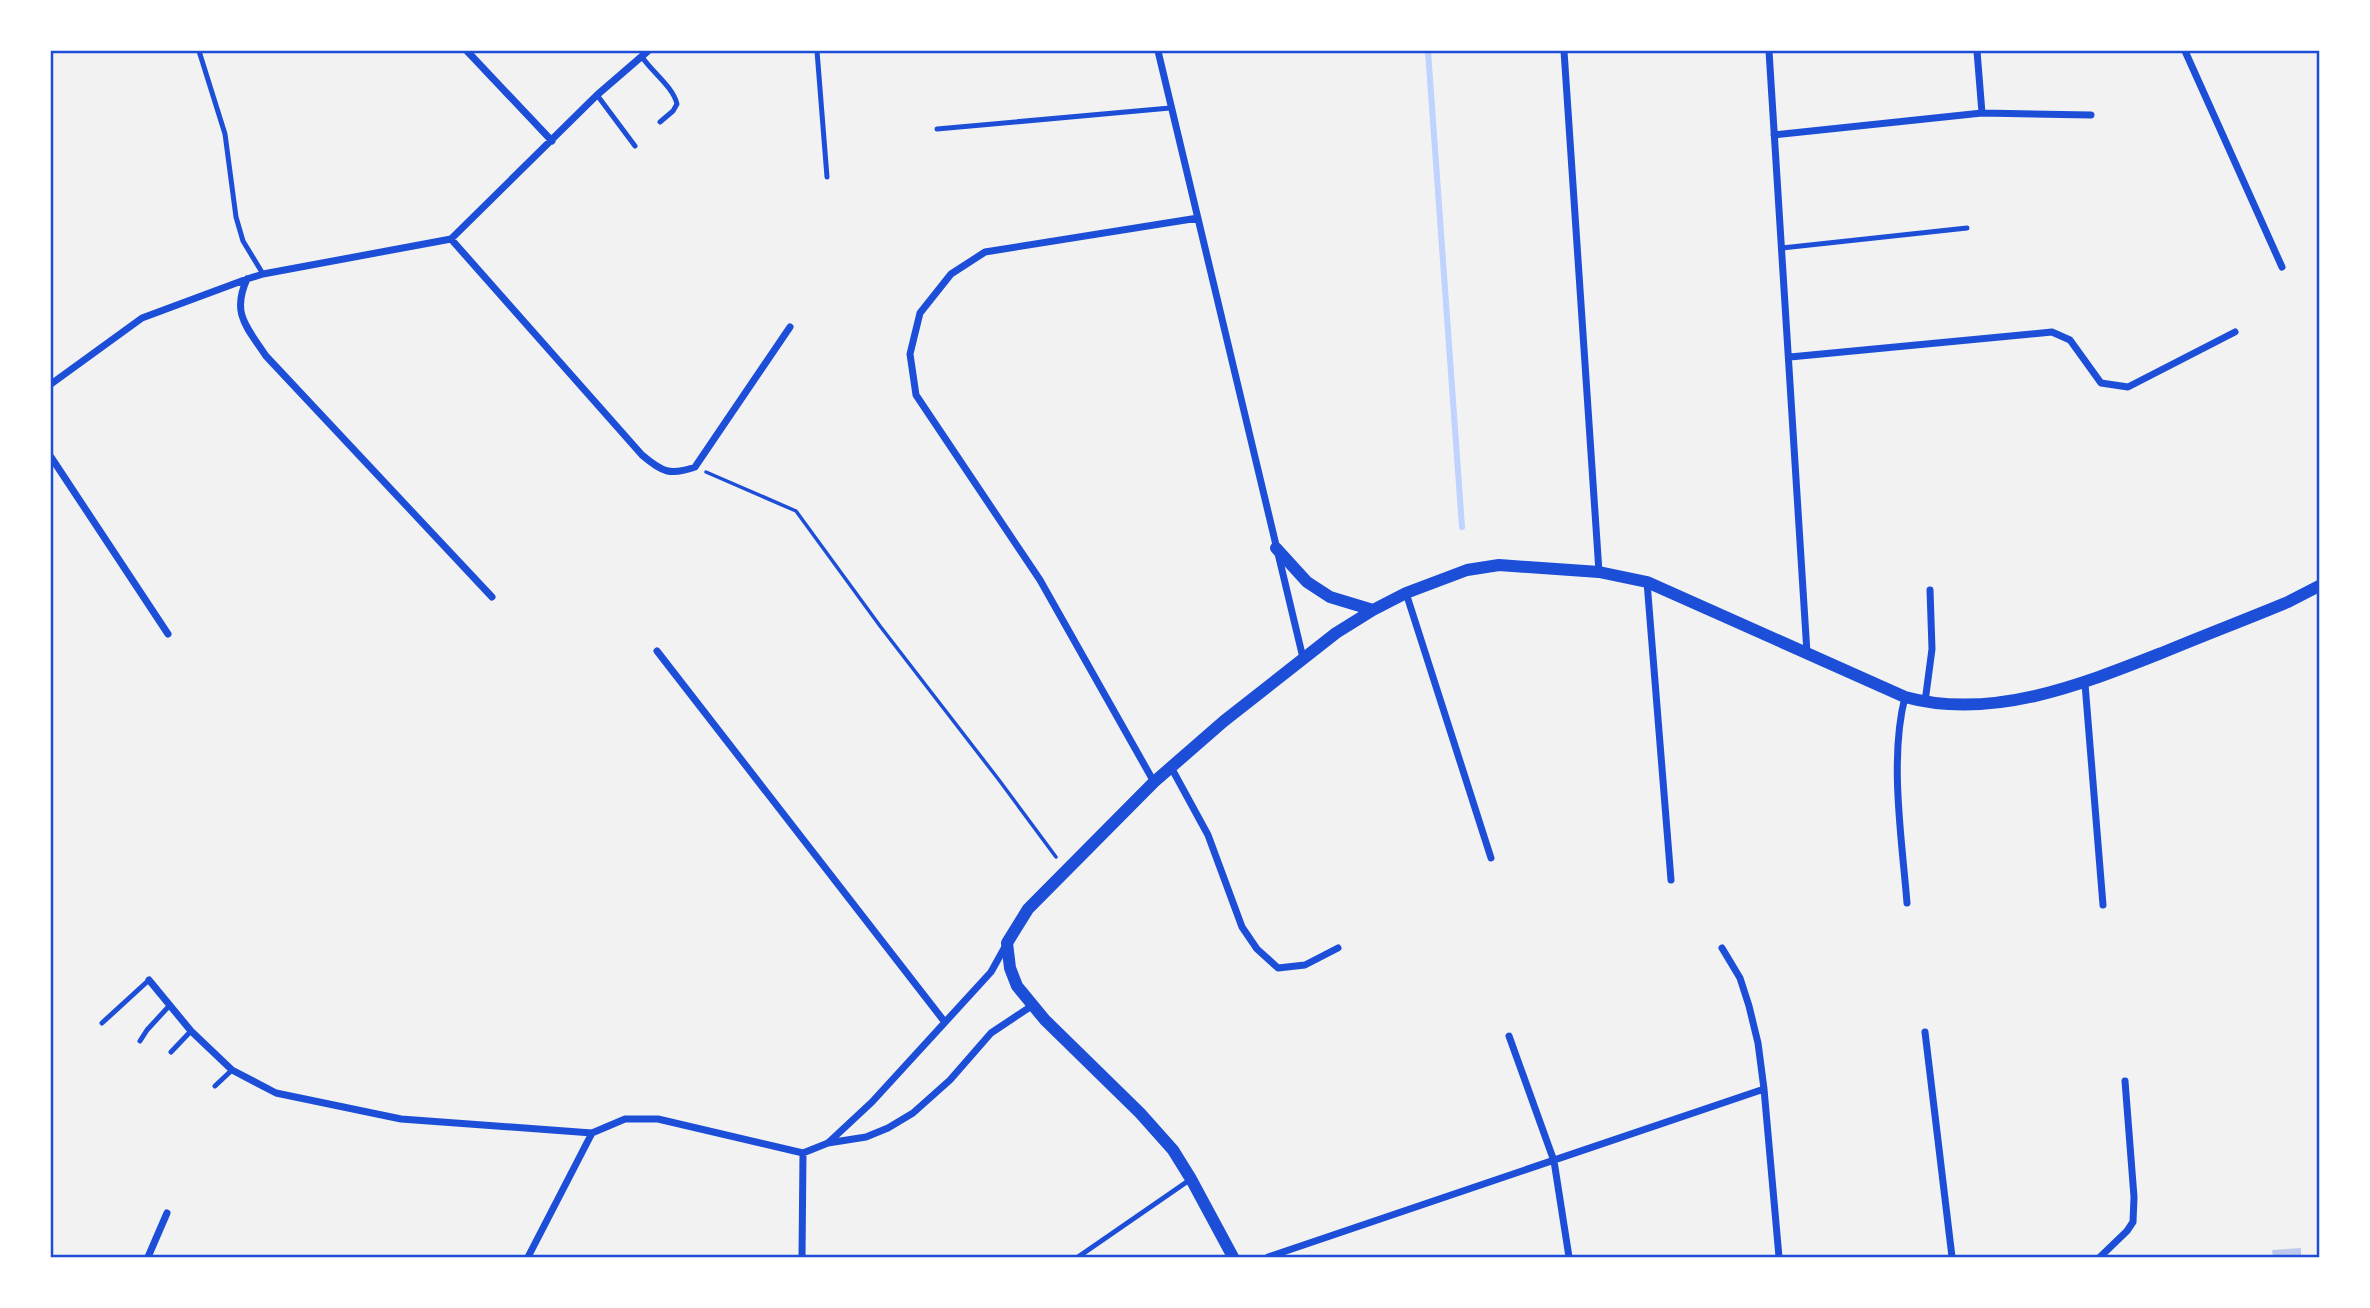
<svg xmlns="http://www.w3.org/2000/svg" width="2370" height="1308" font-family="'Archivo Narrow',sans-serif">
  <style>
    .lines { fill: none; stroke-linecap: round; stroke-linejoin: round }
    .stream { stroke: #bfd3fe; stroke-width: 6 }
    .building { fill: #bdc9ec }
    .path { stroke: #1d4ed8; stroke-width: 3.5 }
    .service { stroke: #1d4ed8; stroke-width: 5 }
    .minor { stroke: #1d4ed8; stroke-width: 7 }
    .tertiary { stroke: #1d4ed8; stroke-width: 12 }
    .neatline { fill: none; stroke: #1d4ed8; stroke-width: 2.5 }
  </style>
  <rect width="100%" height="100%" fill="#f2f2f2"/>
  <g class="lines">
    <path class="stream" d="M 1428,51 L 1462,527"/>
  </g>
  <path class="building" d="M 2301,1248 L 2301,1257 L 2273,1257 L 2272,1250 Z"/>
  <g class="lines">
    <path class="path" d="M 706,472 L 796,511 L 880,626 L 999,780 L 1056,857"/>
    <path class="service" d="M 199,51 L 225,134 L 236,217 L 243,241 L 263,274
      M 817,51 L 827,177
      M 642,57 C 653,73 673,87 677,104 L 673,111 L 660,122
      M 597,95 L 635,146
      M 937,129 L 1170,108
      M 1782,248 L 1967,228
      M 102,1023 L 149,980
      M 140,1041 L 147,1030 L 170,1005
      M 171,1052 L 191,1031
      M 215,1086 L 232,1070
      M 1078,1257 L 1191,1179"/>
    <path class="minor" d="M 467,51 L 552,141
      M 1158,51 L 1303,658
      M 1564,51 L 1599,572
      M 1769,51 L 1807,653
      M 1977,51 L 1982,113
      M 2185,51 L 2282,267
      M 1774,135 L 1982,113 L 2091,115
      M 451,239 L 642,455 C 662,472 670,476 695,467 L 790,327
      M 247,279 C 231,314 247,327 266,356 L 492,597
      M 1790,357 L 2052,332 L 2070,340 L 2101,383 L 2128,387 L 2235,332
      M 51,384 L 142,318 L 247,279 L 263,274 L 451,239 L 597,95 L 648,51
      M 51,457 L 168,634
      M 1647,582 L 1671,880
      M 1406,593 L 1491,858
      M 657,651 L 944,1021
      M 2085,684 L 2103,905
      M 1905,697 C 1889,759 1902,840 1907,903
      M 1925,702 L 1932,649 L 1930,590
      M 1172,769 L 1208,835 L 1242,927 L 1257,949 L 1278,968 L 1305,965 L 1338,948
      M 1154,782 L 1040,580 L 916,395 L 910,354 L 920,313 L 951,274 L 985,252 L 1198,218
      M 1722,948 L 1740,978 L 1749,1006 L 1758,1043 L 1764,1089 L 1779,1257
      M 149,980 L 191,1031 L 232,1070 L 276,1093 L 401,1119 L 592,1133 L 625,1119 L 658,1119 L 803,1153 L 828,1143 L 872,1102 L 991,972 L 1006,945
      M 1925,1032 L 1952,1257
      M 1509,1036 L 1554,1161 L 1569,1257
      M 828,1143 L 866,1137 L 888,1128 L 913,1113 L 950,1080 L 991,1033 L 1033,1005
      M 148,1257 L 167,1213
      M 528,1257 L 592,1133
      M 802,1257 L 803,1153
      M 1268,1257 L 1764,1089
      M 2100,1257 L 2127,1231 L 2133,1222 L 2134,1197 L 2125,1081"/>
    <path class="tertiary" d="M 1276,548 L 1307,582 L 1330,597 L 1373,610
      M 1233,1257 L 1191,1179 L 1173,1150 L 1140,1113 L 1045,1020 L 1017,986 L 1010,968 L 1007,943 L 1028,909 L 1154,782 L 1224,721 L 1336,633 L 1373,610 L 1406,593 L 1467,570 L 1499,565 L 1599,572 L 1647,582 L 1905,697 C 1992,721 2083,684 2164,652 C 2205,635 2247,619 2288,602 L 2319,586"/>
  </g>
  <rect width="2370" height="1308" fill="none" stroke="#ffffff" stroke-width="105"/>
  <rect x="52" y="52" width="2266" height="1204" class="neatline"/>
</svg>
